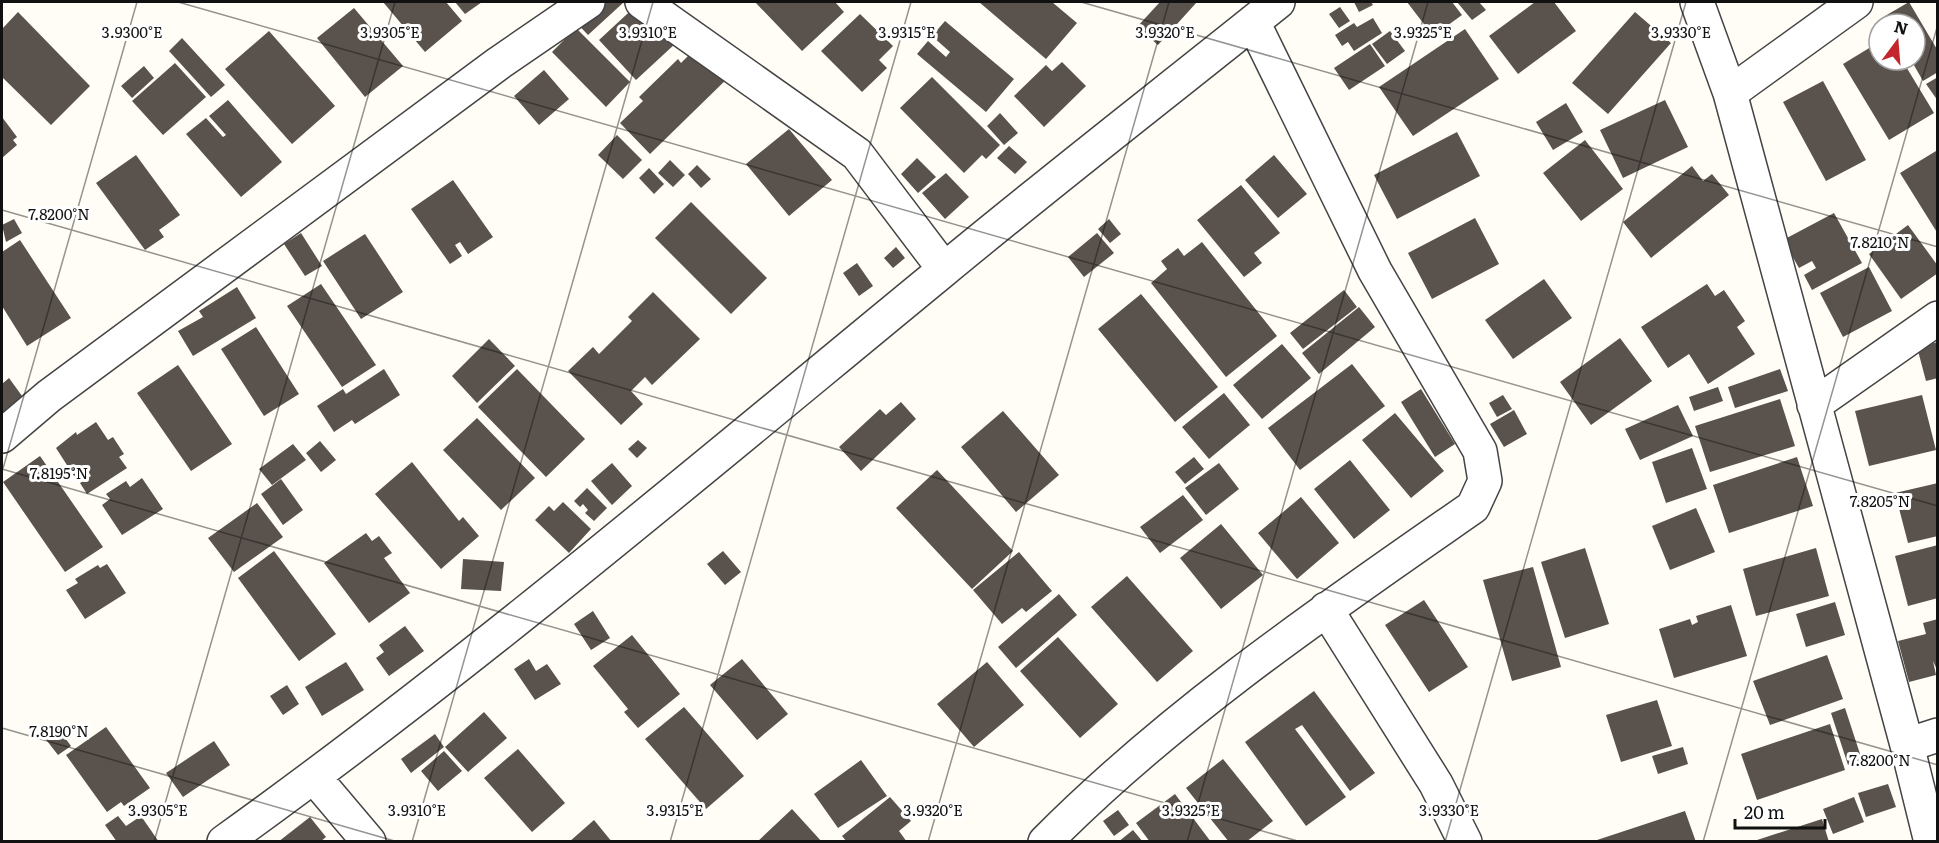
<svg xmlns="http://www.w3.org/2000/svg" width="1939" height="843" font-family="Literata,serif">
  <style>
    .building { fill: #5a524d }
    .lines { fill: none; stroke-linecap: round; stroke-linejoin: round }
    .minor-casing { stroke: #444; stroke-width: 36 }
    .minor { stroke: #fff; stroke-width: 33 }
    .ticks { fill: none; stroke: #111; stroke-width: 1.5; stroke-opacity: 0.45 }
    .ticks-label { font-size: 15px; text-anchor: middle; fill: #111; stroke: #fff; stroke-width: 6; stroke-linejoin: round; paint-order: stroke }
  </style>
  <rect width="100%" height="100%" fill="#fffdf5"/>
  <path class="building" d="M 383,2 L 446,2 L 462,21 L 425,52 Z
    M 455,2 L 482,2 L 465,14 Z
    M 589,2 L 624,2 L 588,35 L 572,18 Z
    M 640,2 L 689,31 L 636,80 L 599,40 Z
    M 755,2 L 835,2 L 844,12 L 802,51 Z
    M 979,2 L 1052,2 L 1077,23 L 1046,59 Z
    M 1160,2 L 1197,2 L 1158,45 L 1137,27 Z
    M 1354,2 L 1371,2 L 1373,5 L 1359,12 Z
    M 1407,2 L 1452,2 L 1462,15 L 1433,36 Z
    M 1457,2 L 1479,2 L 1486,10 L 1472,20 Z
    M 1535,2 L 1554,2 L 1576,31 L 1518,74 L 1489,36 Z
    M 1909,2 L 1938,51 L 1938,72 L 1923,81 L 1911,60 L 1915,60 L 1915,24 L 1890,24 L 1885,16 Z
    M 1340,7 L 1350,21 L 1339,28 L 1329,14 Z
    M 354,8 L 403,66 L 365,97 L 317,38 Z
    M 18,12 L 90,86 L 51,125 L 2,77 L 2,29 Z
    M 1635,12 L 1671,43 L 1608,114 L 1572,83 Z
    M 860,14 L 893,46 L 879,60 L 887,68 L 862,92 L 821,51 Z
    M 1373,18 L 1382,33 L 1354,51 L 1348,42 L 1342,46 L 1335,35 L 1354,23 L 1357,27 Z
    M 945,21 L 1014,79 L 986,112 L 917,54 L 928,41 L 946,57 L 950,52 L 932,36 Z
    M 576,28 L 630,82 L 606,107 L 552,52 Z
    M 1465,29 L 1499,79 L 1413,136 L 1379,87 Z
    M 269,31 L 335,106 L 292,144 L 225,69 Z
    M 1390,31 L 1405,51 L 1387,64 L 1372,44 Z
    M 182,38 L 225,85 L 211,97 L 169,51 Z
    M 703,41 L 734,72 L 650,154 L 620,123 L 643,101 L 639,97 L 678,59 L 681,63 Z
    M 1879,42 L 1879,60 L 1902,60 L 1934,113 L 1889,140 L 1843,64 Z
    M 1370,44 L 1385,66 L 1349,90 L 1334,68 Z
    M 1062,62 L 1086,86 L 1044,127 L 1014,96 L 1046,65 L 1052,71 Z
    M 175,63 L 206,97 L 163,135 L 132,101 Z
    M 144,66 L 154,78 L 132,98 L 121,86 Z
    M 544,70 L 569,99 L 539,125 L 514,96 Z
    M 932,77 L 1000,145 L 986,159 L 982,155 L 964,173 L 900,108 Z
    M 1938,77 L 1938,101 L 1926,84 Z
    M 1823,81 L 1866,160 L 1826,181 L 1783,102 Z
    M 228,100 L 282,162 L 241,197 L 186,134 L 206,118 L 223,137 L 226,135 L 209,116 Z
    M 1665,100 L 1688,147 L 1623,178 L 1600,130 Z
    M 1566,103 L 1583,132 L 1553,150 L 1536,122 Z
    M 1000,113 L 1018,133 L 1004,145 L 987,126 Z
    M 2,117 L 17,137 L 13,140 L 17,145 L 2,158 Z
    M 789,129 L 832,180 L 789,216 L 746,164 Z
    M 1457,132 L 1480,176 L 1397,219 L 1374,175 Z
    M 617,135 L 642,160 L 623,179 L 598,155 Z
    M 1585,140 L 1623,189 L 1581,221 L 1543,173 Z
    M 1009,146 L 1027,162 L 1015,174 L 997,158 Z
    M 1936,151 L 1938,154 L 1938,234 L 1900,173 Z
    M 136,155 L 180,215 L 159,230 L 164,237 L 145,250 L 96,183 Z
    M 1274,155 L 1307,194 L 1278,218 L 1245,180 Z
    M 917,158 L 936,177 L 918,193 L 901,174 Z
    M 670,160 L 685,175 L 673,187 L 658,173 Z
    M 697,165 L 711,179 L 701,188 L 688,174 Z
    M 1692,166 L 1703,181 L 1712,174 L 1729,195 L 1651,258 L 1623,222 Z
    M 649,168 L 664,184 L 654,194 L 639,178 Z
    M 946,173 L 969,197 L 945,219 L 922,193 Z
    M 453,180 L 493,237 L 468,254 L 460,242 L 455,245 L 462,256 L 450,264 L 411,209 Z
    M 1241,185 L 1280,233 L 1254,253 L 1262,263 L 1244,277 L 1197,220 Z
    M 691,202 L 767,278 L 731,314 L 655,238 Z
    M 1834,213 L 1862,263 L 1812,290 L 1804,275 L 1816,268 L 1812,261 L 1799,268 L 1783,240 Z
    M 1475,218 L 1499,264 L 1432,299 L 1408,253 Z
    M 14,219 L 22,233 L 6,242 L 2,225 Z
    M 1109,219 L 1121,234 L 1110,243 L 1098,229 Z
    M 1908,225 L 1938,266 L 1938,273 L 1901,299 L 1869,254 Z
    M 301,233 L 322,266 L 305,276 L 284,244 Z
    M 1097,233 L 1114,253 L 1084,277 L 1068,257 Z
    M 365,234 L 403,292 L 361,319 L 323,261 Z
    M 20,240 L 71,318 L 27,346 L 2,306 L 2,252 Z
    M 1202,242 L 1277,336 L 1226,377 L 1151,283 L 1167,269 L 1161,261 L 1178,248 L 1184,256 Z
    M 896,247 L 905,258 L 893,268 L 884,258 Z
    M 857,263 L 873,286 L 859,296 L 843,273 Z
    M 1869,267 L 1892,311 L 1843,337 L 1820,293 Z
    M 1544,279 L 1572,318 L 1513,359 L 1485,320 Z
    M 321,284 L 376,365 L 342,387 L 287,306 Z
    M 1707,284 L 1715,296 L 1724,290 L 1745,321 L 1737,327 L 1755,354 L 1708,384 L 1689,354 L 1668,368 L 1641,327 Z
    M 237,287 L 256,318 L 193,356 L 178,331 L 203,317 L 199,311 Z
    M 1344,290 L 1357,307 L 1303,349 L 1290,333 Z
    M 653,292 L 700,339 L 652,385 L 645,377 L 631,391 L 643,404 L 621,425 L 568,371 L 593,347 L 599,354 L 632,321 L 628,317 Z
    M 1141,294 L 1218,387 L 1175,422 L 1098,329 Z
    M 1359,307 L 1375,327 L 1319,374 L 1302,353 Z
    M 256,327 L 299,394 L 264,416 L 221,349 Z
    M 1620,338 L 1652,381 L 1591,425 L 1560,382 Z
    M 489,339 L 515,366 L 477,403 L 452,376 Z
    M 1938,342 L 1938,378 L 1926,381 L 1917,347 Z
    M 1282,344 L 1311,378 L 1262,419 L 1233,385 Z
    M 1352,364 L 1385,406 L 1300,470 L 1268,428 Z
    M 178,365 L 232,444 L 191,471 L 137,393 Z
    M 384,369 L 400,395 L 355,424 L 352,420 L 334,432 L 317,406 L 343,389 L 346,394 Z
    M 517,369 L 585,439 L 546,477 L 478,407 Z
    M 1780,369 L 1788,391 L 1735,408 L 1728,387 Z
    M 9,378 L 25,400 L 2,417 L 2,384 Z
    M 1718,387 L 1723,401 L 1694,411 L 1689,397 Z
    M 1421,389 L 1455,444 L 1435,457 L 1401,402 Z
    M 1224,393 L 1250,425 L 1209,459 L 1182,427 Z
    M 1503,395 L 1512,409 L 1497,417 L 1489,403 Z
    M 1922,395 L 1936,450 L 1869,466 L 1855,411 Z
    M 1780,399 L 1795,446 L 1710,472 L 1695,426 Z
    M 901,402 L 916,419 L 861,471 L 839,447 L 880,409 L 886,415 Z
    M 1678,405 L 1693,436 L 1640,460 L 1625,429 Z
    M 1514,410 L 1527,434 L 1504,447 L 1490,424 Z
    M 1003,411 L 1059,475 L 1016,512 L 961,447 Z
    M 1395,413 L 1444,471 L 1411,498 L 1362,440 Z
    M 477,418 L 535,478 L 501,510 L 443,450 Z
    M 96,422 L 108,440 L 113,437 L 124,454 L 119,457 L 127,468 L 87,494 L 80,483 L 91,476 L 86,468 L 74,476 L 56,448 L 76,432 L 77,435 Z
    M 638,440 L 647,448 L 637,458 L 628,449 Z
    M 320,441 L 336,460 L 321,472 L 306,453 Z
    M 293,444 L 306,460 L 272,485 L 259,469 Z
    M 1692,448 L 1707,489 L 1666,503 L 1652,462 Z
    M 40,456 L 103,547 L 65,572 L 3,482 Z
    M 1194,457 L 1204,469 L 1185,484 L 1175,472 Z
    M 1797,457 L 1813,506 L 1729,533 L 1713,485 Z
    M 1350,460 L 1390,510 L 1354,539 L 1314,489 Z
    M 412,462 L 459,521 L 463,517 L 479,536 L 441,569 L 375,494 Z
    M 612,463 L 632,486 L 612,505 L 591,481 Z
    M 1219,463 L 1239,489 L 1206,515 L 1185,488 Z
    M 937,470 L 1013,551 L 972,589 L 896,508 Z
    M 142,478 L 163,509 L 122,535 L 102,505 L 110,499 L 106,494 L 126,481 L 130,487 Z
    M 281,479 L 303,510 L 283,525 L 261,494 Z
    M 1938,483 L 1938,536 L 1908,543 L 1895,493 Z
    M 587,488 L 607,508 L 594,521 L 585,513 L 588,510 L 583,504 L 580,507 L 574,501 Z
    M 1183,495 L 1203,520 L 1160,553 L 1140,527 Z
    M 1301,497 L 1339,543 L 1297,579 L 1258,533 Z
    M 563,502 L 591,529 L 569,553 L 535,520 L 549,506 L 554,511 Z
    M 257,503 L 283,537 L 234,572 L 208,538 Z
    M 1696,508 L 1715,552 L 1670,570 L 1652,526 Z
    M 1221,524 L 1263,575 L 1221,609 L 1180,558 Z
    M 366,533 L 372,541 L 379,536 L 392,553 L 384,558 L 410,593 L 369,623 L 324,563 Z
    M 1938,545 L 1938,598 L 1908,606 L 1895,556 Z
    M 1585,548 L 1609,624 L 1565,638 L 1541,562 Z
    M 1816,548 L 1829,596 L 1756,616 L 1743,569 Z
    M 274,551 L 336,634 L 299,661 L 238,578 Z
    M 723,551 L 741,572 L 725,585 L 707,564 Z
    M 1019,552 L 1052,591 L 1026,612 L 1022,608 L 1002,624 L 973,590 Z
    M 463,559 L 504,562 L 501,591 L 461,589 Z
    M 107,564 L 126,593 L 85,619 L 66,590 L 78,583 L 75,579 L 98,565 L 100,568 Z
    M 1533,567 L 1561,667 L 1512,681 L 1483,580 Z
    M 1127,576 L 1193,651 L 1157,682 L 1091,607 Z
    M 1059,594 L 1077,615 L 1016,668 L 998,647 Z
    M 1424,600 L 1468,667 L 1429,692 L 1385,625 Z
    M 1835,602 L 1845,635 L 1806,647 L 1796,614 Z
    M 1731,605 L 1747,656 L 1674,678 L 1659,629 L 1690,619 L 1692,625 L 1698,622 L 1696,616 Z
    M 593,611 L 610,638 L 591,650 L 574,624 Z
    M 1938,619 L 1938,672 L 1933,661 L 1936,675 L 1909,682 L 1898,641 L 1926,634 L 1923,623 Z
    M 405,626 L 424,651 L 389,676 L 376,658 L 384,652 L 379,645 Z
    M 632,635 L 680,694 L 638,728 L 624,712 L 628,709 L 593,666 Z
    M 1058,637 L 1118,704 L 1080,738 L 1020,671 Z
    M 1827,655 L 1843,699 L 1770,725 L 1753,681 Z
    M 529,659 L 536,671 L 547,664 L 561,684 L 535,700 L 514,669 Z
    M 742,659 L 788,714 L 757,740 L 710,685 Z
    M 346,662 L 364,690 L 322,716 L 305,687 Z
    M 987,662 L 1024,705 L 974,747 L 937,704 Z
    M 287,685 L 299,704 L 283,715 L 270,696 Z
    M 1314,691 L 1375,773 L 1350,791 L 1302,725 L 1295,729 L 1346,797 L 1306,826 L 1245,742 Z
    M 1657,700 L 1672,746 L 1621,762 L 1606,715 Z
    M 684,707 L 744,776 L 706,809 L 645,739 Z
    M 1845,708 L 1862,760 L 1848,765 L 1831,713 Z
    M 484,712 L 507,738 L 468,772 L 445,747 Z
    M 1830,724 L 1845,770 L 1757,800 L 1741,754 Z
    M 57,727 L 71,746 L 58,755 L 44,737 Z
    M 106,727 L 150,788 L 124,806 L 121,802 L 107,812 L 66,755 Z
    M 435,734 L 444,747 L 411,773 L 401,759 Z
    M 214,741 L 230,765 L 183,797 L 166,773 Z
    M 1683,747 L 1688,764 L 1658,774 L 1652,756 Z
    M 518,749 L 565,803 L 532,832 L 484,778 Z
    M 444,751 L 462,771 L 438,791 L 421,771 Z
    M 1223,759 L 1273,821 L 1246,842 L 1229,842 L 1186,788 Z
    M 861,760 L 887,796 L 838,828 L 814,794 Z
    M 1888,784 L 1896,807 L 1866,817 L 1858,793 Z
    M 1175,794 L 1211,842 L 1150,842 L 1136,823 Z
    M 890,797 L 911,821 L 899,831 L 907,842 L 847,842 L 842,836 Z
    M 1854,797 L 1864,822 L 1833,834 L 1823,809 Z
    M 792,809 L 822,842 L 757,842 Z
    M 1118,810 L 1129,825 L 1114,836 L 1103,821 Z
    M 1685,811 L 1696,842 L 1594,842 L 1594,841 Z
    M 118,816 L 126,826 L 141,816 L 159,842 L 117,842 L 105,825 Z
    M 310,817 L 326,837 L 320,842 L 278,842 Z
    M 1822,819 L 1829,842 L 1754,842 L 1754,841 Z
    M 594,820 L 612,842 L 569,842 Z
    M 1133,830 L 1143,842 L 1118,842 Z"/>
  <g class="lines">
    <defs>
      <path id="minor" d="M 642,2 L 857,154 L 944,269
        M 1697,2 L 1730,93 L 1907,745 L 1931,842
        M 1730,93 L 1856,2
        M 1814,405 L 1938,318
        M 2,436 L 49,396 L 499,63 L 588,2
        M 1326,609 L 1436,784 L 1465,842
        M 1907,745 L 1938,735
        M 314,777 L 369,842
        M 224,842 C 472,664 705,466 940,273 C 1051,181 1166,92 1278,2
        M 1045,842 C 1173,713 1325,610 1473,507 L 1485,481 L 1480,451 L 1375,271 L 1253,22"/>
    </defs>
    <use href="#minor" class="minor-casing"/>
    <use href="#minor" class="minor"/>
  </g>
  <path class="ticks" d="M 178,2 L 1938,506M 1081,2 L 1938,247M 2,210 L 1938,765M 2,469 L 1301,842M 2,472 L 137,2M 2,728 L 398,842M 154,842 L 395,2M 412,842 L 653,2M 670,842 L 911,2M 928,842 L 1169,2M 1187,842 L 1428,2M 1445,842 L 1686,2M 1703,842 L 1938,24"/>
  <g class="ticks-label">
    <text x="132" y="38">3.9300°E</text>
    <text x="390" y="38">3.9305°E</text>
    <text x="648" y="38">3.9310°E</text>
    <text x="907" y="38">3.9315°E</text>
    <text x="1165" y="38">3.9320°E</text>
    <text x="1423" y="38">3.9325°E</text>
    <text x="1681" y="38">3.9330°E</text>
    <text x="59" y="220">7.8200°N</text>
    <text x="1880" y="248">7.8210°N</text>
    <text x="59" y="479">7.8195°N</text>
    <text x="1880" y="507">7.8205°N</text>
    <text x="59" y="737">7.8190°N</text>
    <text x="1880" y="766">7.8200°N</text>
    <text x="158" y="816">3.9305°E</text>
    <text x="417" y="816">3.9310°E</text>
    <text x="675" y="816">3.9315°E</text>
    <text x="933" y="816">3.9320°E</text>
    <text x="1191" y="816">3.9325°E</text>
    <text x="1449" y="816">3.9330°E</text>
  </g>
  <rect width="1939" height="843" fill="none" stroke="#111111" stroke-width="6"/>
  <g transform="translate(1897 42) rotate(16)"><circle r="28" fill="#ffffff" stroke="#a0a0a0" stroke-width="1.5"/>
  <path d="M0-4.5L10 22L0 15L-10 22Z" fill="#c4262e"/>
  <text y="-9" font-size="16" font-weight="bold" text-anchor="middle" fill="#111111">N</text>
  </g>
  <path d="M1735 819v9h90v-9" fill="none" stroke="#111111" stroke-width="3"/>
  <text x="1744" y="819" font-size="18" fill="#111111" stroke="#ffffff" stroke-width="4.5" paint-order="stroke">20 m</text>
</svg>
